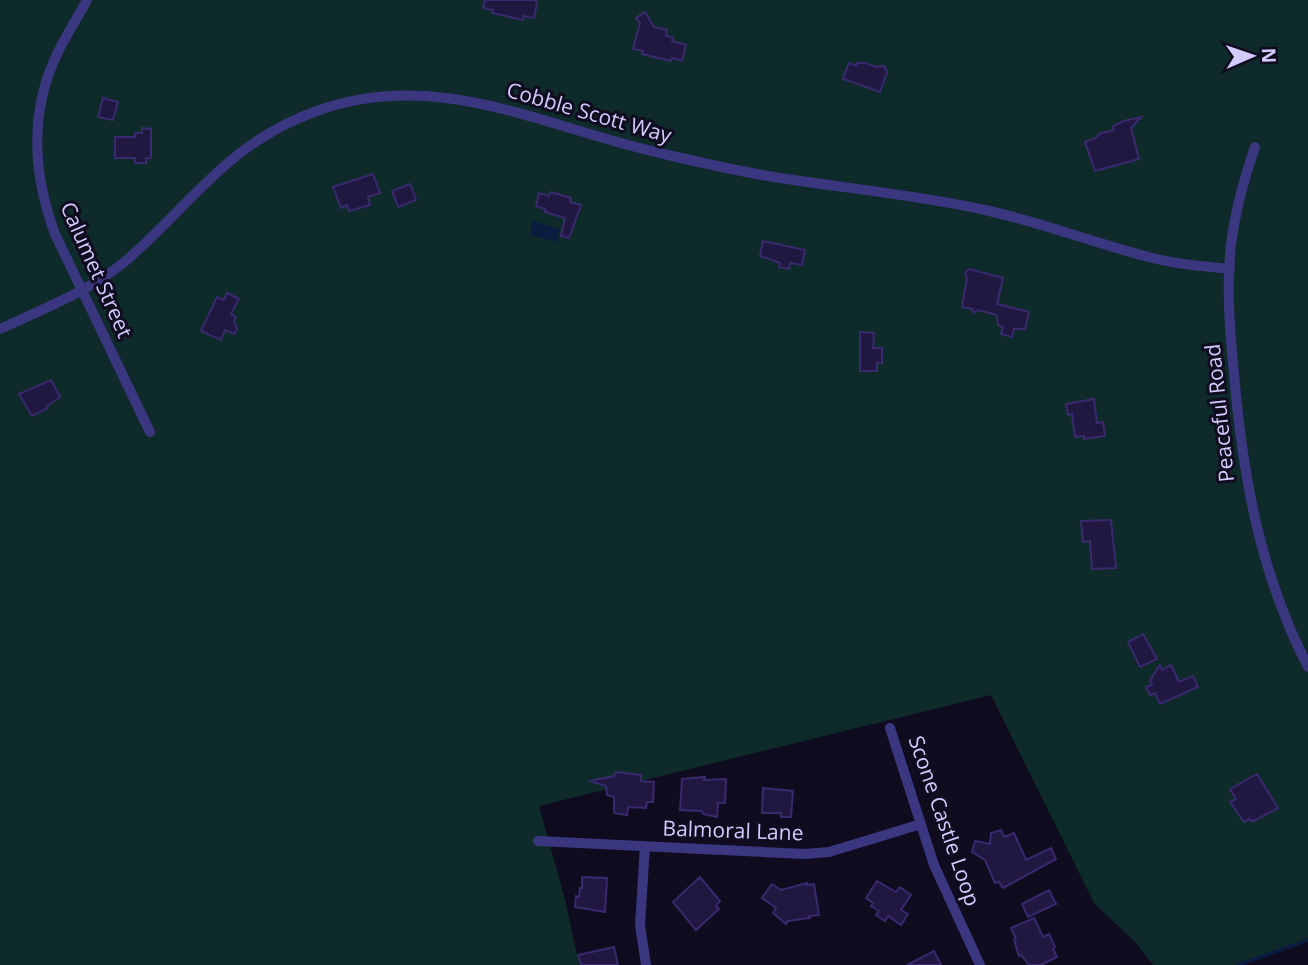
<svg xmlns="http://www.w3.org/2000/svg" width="1308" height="965" font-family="'Open Sans',sans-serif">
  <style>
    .green { fill: #0f2a2a }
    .water { fill: #0a1d41 }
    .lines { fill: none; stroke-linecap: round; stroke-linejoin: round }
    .stream { stroke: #0a1d41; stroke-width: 3.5 }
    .building { fill: #211842; stroke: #39296e; stroke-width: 2 }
    .street { stroke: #3b3680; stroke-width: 10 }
    .labels { text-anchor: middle; stroke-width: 6; stroke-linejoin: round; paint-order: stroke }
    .street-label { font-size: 21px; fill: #d3cbff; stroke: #100c20 }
  </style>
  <rect width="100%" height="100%" fill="#100c20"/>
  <path class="green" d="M 0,0 L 1308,0 L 1308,940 L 1238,965 L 1153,965 L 1136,943 L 1094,903 L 991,695 L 539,806 L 565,899 L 579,965 L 0,965 Z"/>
  <path class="water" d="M 533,221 L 560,229 L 556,242 L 530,234 Z"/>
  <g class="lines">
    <path class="stream" d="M 1238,965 L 1308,940"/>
  </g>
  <path class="building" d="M 485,0 L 535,0 L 537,2 L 534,18 L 524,16 L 523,20 L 492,13 L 493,10 L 483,8 Z
    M 645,12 L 654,27 L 667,30 L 666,36 L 673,37 L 672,41 L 686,45 L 682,61 L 672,58 L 671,61 L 642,54 L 643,51 L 633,49 L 640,23 L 636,18 Z
    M 849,63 L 856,66 L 857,63 L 865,63 L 876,67 L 884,66 L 887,72 L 880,92 L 843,79 Z
    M 103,98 L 118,102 L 113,120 L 98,117 Z
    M 1141,117 L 1131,128 L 1139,159 L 1095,171 L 1085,142 L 1096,138 L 1099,134 L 1114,130 L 1113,126 L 1124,121 Z
    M 142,128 L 151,129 L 151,158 L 146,158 L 146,163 L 135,163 L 135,158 L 115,158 L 115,137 L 135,137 L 135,133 L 142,133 Z
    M 373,174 L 380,193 L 368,197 L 370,205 L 349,211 L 347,205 L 341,208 L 333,187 Z
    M 410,184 L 416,200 L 398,207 L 392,191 Z
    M 551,192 L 571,198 L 570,202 L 581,205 L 569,238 L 561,236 L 565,218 L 545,212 L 545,209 L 536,206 L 539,193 L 549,196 Z
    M 763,241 L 805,250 L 802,265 L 790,263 L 789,269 L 779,267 L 780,263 L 760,256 Z
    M 969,269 L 1003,278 L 997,304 L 1029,312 L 1025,329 L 1014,329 L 1012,337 L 1001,334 L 1003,327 L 998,325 L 997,315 L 978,310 L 974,313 L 972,309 L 962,307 L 967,278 L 965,273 Z
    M 227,293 L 239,299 L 231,314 L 236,317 L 234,321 L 237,329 L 234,334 L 225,330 L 221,340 L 201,331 L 217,297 L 224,300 Z
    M 860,332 L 874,333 L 873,348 L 882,348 L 882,363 L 877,363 L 877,371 L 860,371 Z
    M 51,380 L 60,397 L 47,406 L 48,408 L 32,416 L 19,394 Z
    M 1094,399 L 1097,423 L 1103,422 L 1105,436 L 1084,439 L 1084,436 L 1075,437 L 1072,414 L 1068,415 L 1066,404 Z
    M 1111,520 L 1116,568 L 1092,569 L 1090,541 L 1083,542 L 1081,521 Z
    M 1143,634 L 1157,659 L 1140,667 L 1128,642 Z
    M 1160,665 L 1162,670 L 1171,665 L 1179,682 L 1193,676 L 1198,687 L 1160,704 L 1155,693 L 1150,695 L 1146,687 L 1152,685 L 1150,680 Z
    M 616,772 L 641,775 L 641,781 L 654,782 L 653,802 L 647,802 L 646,808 L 628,807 L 627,815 L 614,813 L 614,797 L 607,795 L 606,786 L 590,781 L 614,776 Z
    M 1257,774 L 1278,808 L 1252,822 L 1250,819 L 1244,822 L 1230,802 L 1236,799 L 1230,789 Z
    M 705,777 L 704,780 L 726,779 L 725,803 L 718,803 L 717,817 L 703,814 L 702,811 L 680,810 L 682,779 Z
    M 763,788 L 793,791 L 791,817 L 781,817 L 781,813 L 762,813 Z
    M 1001,830 L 1004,837 L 1014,833 L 1026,860 L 1051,848 L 1056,859 L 1003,888 L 999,882 L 995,883 L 985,860 L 972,852 L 975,841 L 990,844 L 991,833 Z
    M 582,877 L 607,878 L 605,912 L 575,907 L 576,896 L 579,897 L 580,888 L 582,888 Z
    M 700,877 L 720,901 L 716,906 L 719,909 L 696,930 L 673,902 Z
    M 877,881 L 896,892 L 900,887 L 911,895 L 901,910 L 908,914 L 901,925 L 888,916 L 885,921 L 876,915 L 879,911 L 871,906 L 873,903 L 866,898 Z
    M 807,883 L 807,885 L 814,884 L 819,915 L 809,916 L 810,918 L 788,921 L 786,924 L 773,913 L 776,908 L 762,898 L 772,884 L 781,890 Z
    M 1049,890 L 1056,904 L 1028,917 L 1022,904 Z
    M 1034,918 L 1043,937 L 1049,934 L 1055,947 L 1053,949 L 1057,957 L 1041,965 L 1029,965 L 1021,955 L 1019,956 L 1014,940 L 1016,939 L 1011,928 Z
    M 614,947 L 618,965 L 581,965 L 578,955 Z
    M 934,951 L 941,965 L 907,965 Z"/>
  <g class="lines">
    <path class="street" d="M 87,0 C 78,17 67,34 58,52 C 29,111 33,174 55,234 L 150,432
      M 1255,147 C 1244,179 1235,211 1231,245 C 1226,288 1230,331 1234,374 C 1243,478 1260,573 1308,667
      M 0,329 C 43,309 92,290 128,259 C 193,202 229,143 314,112 C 437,66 545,128 664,154 C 698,162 733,170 768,176 C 840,188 913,194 985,210 C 1040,222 1091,242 1145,256 C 1173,264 1201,266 1230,269
      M 890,728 L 934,865 L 980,965
      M 538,841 L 805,854 L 829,852 L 921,824
      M 645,846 L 640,925 L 646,965"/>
  </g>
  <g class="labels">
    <g class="street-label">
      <text transform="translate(589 113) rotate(16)" y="7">Cobble Scott Way</text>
      <text transform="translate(96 270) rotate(66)" y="7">Calumet Street</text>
      <text transform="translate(1220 413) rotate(-96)" y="7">Peaceful Road</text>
      <text transform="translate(944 821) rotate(71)" y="7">Scone Castle Loop</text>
      <text transform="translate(733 831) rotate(2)" y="7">Balmoral Lane</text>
    </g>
  </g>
  <g transform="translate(1252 56) rotate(88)" stroke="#100c20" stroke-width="5" paint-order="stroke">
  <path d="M0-5L12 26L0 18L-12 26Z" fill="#d3cbff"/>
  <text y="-10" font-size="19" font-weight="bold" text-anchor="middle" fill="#d3cbff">N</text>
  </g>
</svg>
